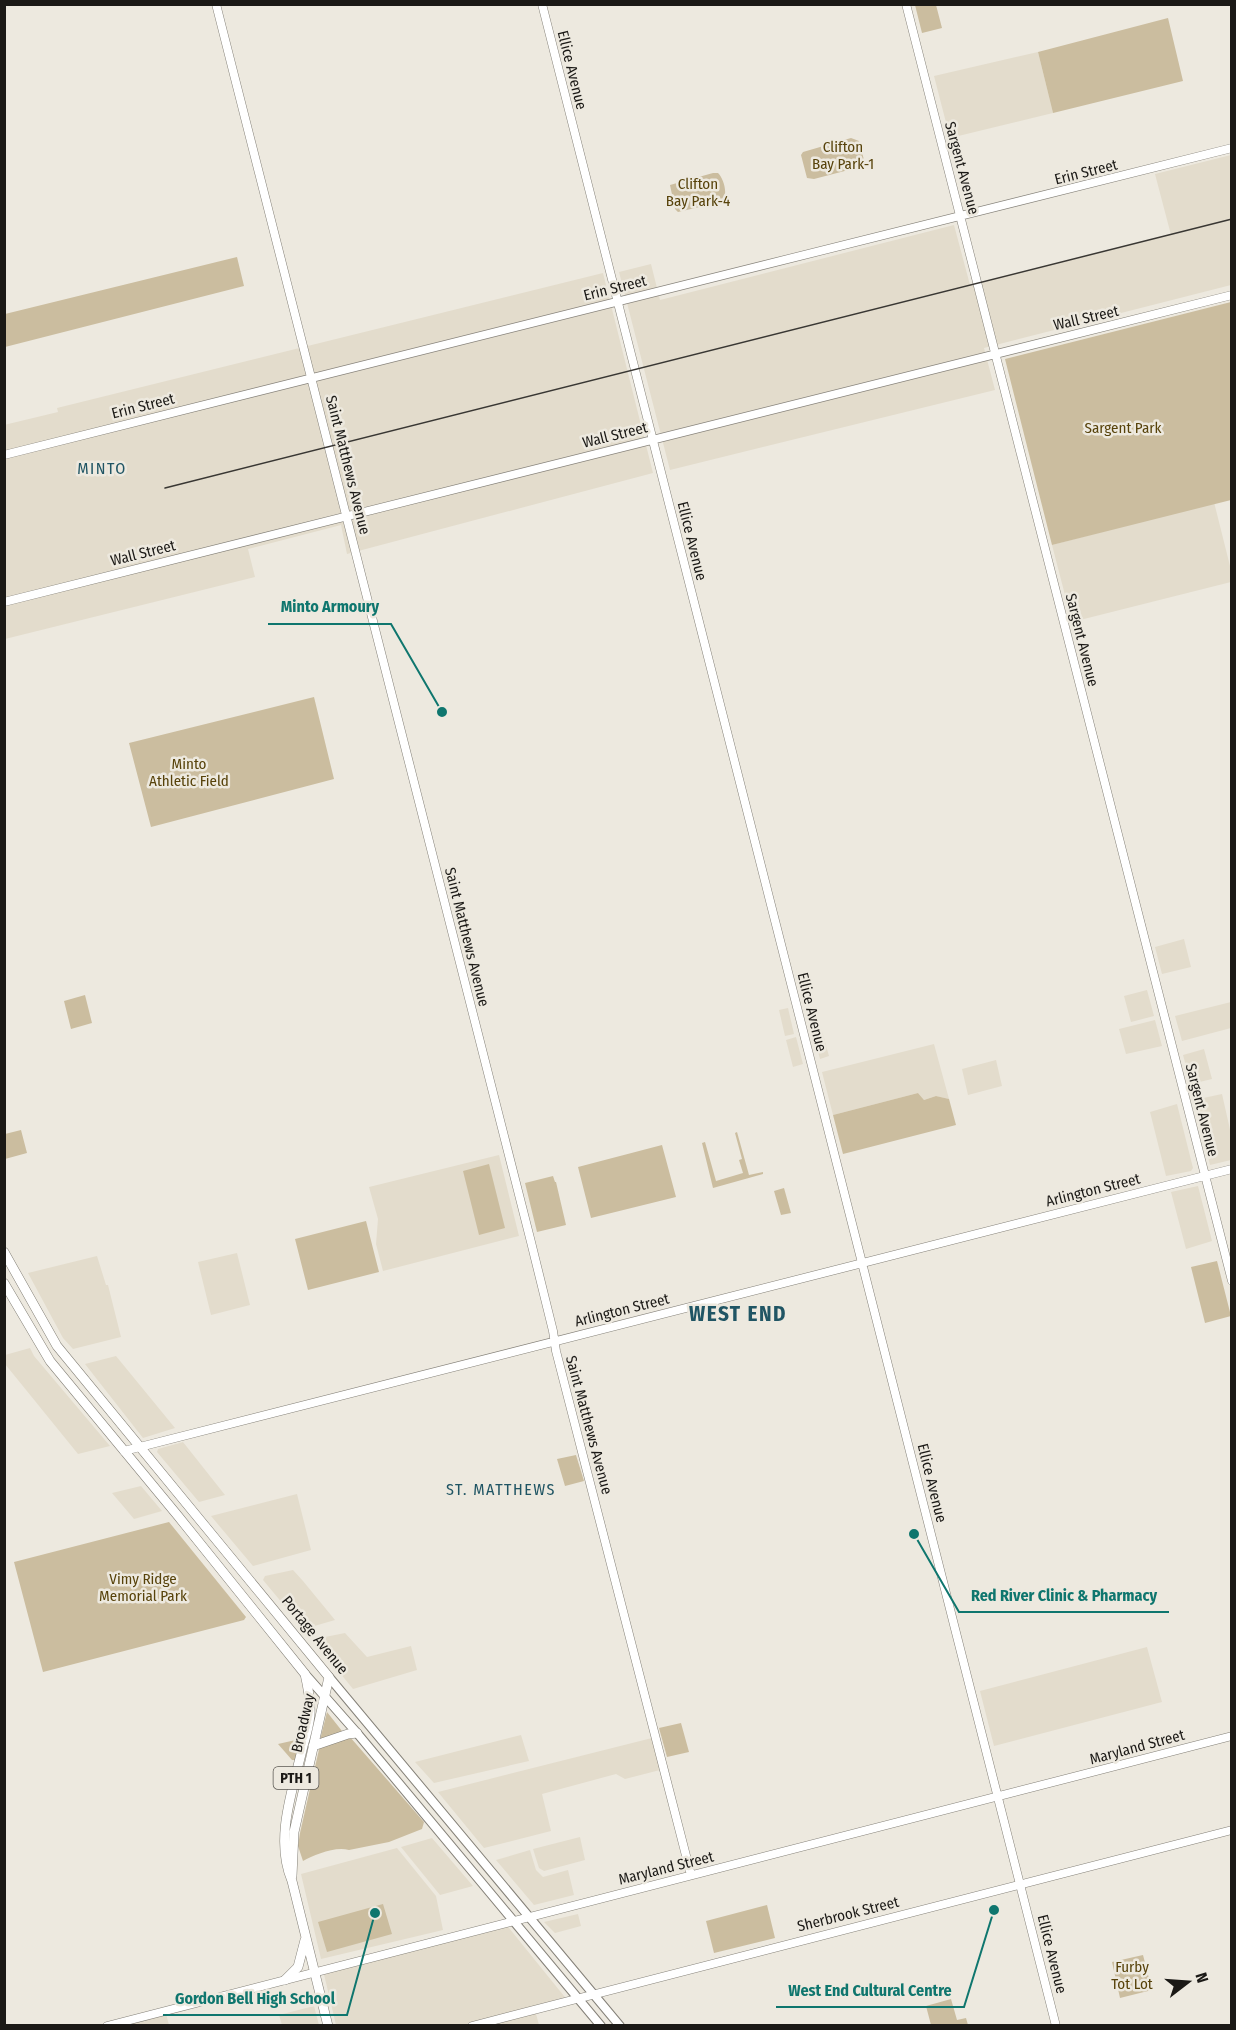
<svg xmlns="http://www.w3.org/2000/svg" width="1236" height="2030" font-family="'Fira Sans Condensed',sans-serif">
  <style>
    .built { fill: #e3dccc }
    .green { fill: #cbbd9f }
    .lines { fill: none; stroke-linecap: round; stroke-linejoin: round }
    .secondary-casing { stroke: #848078; stroke-width: 9 }
    .primary-casing { stroke: #848078; stroke-width: 10 }
    .highway-casing { stroke: #848078; stroke-width: 10 }
    .secondary { stroke: #fff; stroke-width: 8 }
    .primary { stroke: #fff; stroke-width: 8 }
    .highway { stroke: #fff; stroke-width: 9 }
    .rail { stroke: #393733; stroke-width: 1.5 }
    .labels { text-anchor: middle; stroke-width: 5; stroke-linejoin: round; paint-order: stroke }
    .shield { fill: #ede9df; stroke: #5a5752; stroke-width: 1.5 }
    .shield-label { font-size: 14px; font-weight: bold; fill: #1b1916 }
    .street-label { font-size: 15px; fill: #1b1916; stroke: #ede9df }
    .park-label { font-size: 15px; fill: #57420a; stroke: #ede9df }
    .neighbourhood-label { font-size: 16px; letter-spacing: 1.5px; fill: #205564; stroke: #ede9df }
    .district-label { font-size: 21px; font-weight: bold; letter-spacing: 1.5px; fill: #205564; stroke: #ede9df }
    .leader { fill: none; stroke: #0f766e; stroke-width: 2 }
    .callout-dot { fill: #0f766e; stroke: #ede9df; stroke-width: 2 }
    .callout-label { font-size: 16px; text-anchor: middle; font-weight: bold; fill: #0f766e; stroke: #ede9df; stroke-width: 5; stroke-linejoin: round; paint-order: stroke }
  </style>
  <rect width="100%" height="100%" fill="#ede9df"/>
  <path class="built" d="M 1038,52 L 1053,113 L 950,138 L 934,76 Z
    M 1231,155 L 1231,285 L 984,348 L 995,390 L 670,470 L 619,272 L 651,264 L 660,300 L 954,225 L 970,285 L 1171,235 L 1155,174 Z
    M 603,273 L 653,473 L 347,554 L 341,525 L 248,549 L 255,577 L 5,639 L 4,425 L 58,412 L 57,408 Z
    M 1214,502 L 1231,570 L 1231,582 L 1072,622 L 1052,545 Z
    M 1184,939 L 1191,967 L 1162,974 L 1155,947 Z
    M 1147,990 L 1154,1016 L 1131,1022 L 1124,996 Z
    M 1231,1002 L 1231,1028 L 1182,1041 L 1175,1016 Z
    M 788,1008 L 794,1034 L 785,1036 L 779,1010 Z
    M 1155,1020 L 1162,1046 L 1126,1054 L 1119,1029 Z
    M 822,1031 L 829,1056 L 820,1059 L 813,1033 Z
    M 796,1037 L 803,1064 L 793,1067 L 786,1040 Z
    M 934,1044 L 949,1099 L 936,1096 L 924,1100 L 918,1093 L 833,1115 L 822,1072 Z
    M 1204,1049 L 1212,1079 L 1191,1084 L 1183,1055 Z
    M 996,1060 L 1002,1086 L 968,1095 L 962,1069 Z
    M 1222,1094 L 1231,1134 L 1231,1160 L 1210,1165 L 1194,1100 Z
    M 1177,1104 L 1193,1168 L 1191,1171 L 1166,1176 L 1150,1112 Z
    M 499,1155 L 519,1236 L 383,1271 L 376,1244 L 378,1219 L 369,1187 Z
    M 1198,1186 L 1212,1241 L 1186,1249 L 1171,1192 Z
    M 237,1253 L 250,1305 L 211,1315 L 198,1262 Z
    M 97,1256 L 106,1285 L 108,1285 L 121,1337 L 73,1349 L 63,1338 L 28,1273 Z
    M 30,1348 L 34,1356 L 110,1446 L 78,1454 L 5,1364 L 5,1355 Z
    M 116,1356 L 175,1428 L 143,1438 L 85,1364 Z
    M 183,1442 L 225,1495 L 199,1502 L 157,1452 L 158,1449 Z
    M 141,1486 L 162,1511 L 134,1519 L 112,1493 Z
    M 297,1494 L 311,1550 L 253,1566 L 211,1516 Z
    M 293,1570 L 303,1581 L 335,1620 L 304,1629 L 263,1580 L 265,1576 Z
    M 345,1633 L 367,1657 L 411,1646 L 417,1670 L 353,1689 L 314,1641 L 315,1639 Z
    M 1147,1647 L 1162,1702 L 994,1746 L 980,1691 Z
    M 521,1735 L 529,1761 L 434,1783 L 415,1762 Z
    M 652,1738 L 660,1770 L 625,1779 L 616,1774 L 542,1794 L 551,1831 L 484,1848 L 438,1792 Z
    M 580,1837 L 585,1860 L 544,1871 L 539,1868 L 533,1849 Z
    M 432,1838 L 473,1886 L 440,1895 L 401,1847 Z
    M 397,1848 L 436,1896 L 443,1930 L 321,1959 L 301,1874 Z
    M 530,1850 L 536,1870 L 543,1877 L 568,1870 L 574,1895 L 534,1905 L 496,1860 Z
    M 578,1914 L 581,1926 L 555,1933 L 544,1922 Z
    M 505,1923 L 568,2001 L 535,2010 L 539,2025 L 336,2025 L 323,1970 Z
    M 314,2006 L 319,2025 L 282,2025 L 279,2015 Z
    M 165,2010 L 169,2025 L 123,2025 Z"/>
  <path class="green" d="M 915,5 L 936,5 L 942,28 L 922,33 Z
    M 1168,18 L 1183,81 L 1053,113 L 1038,52 Z
    M 851,138 L 859,141 L 864,160 L 860,167 L 814,179 L 807,178 L 801,155 L 803,152 Z
    M 713,173 L 718,173 C 724,179 729,196 721,202 L 678,212 L 675,209 L 670,185 Z
    M 237,257 L 244,286 L 5,347 L 5,314 Z
    M 1231,302 L 1231,500 L 1052,545 L 1005,359 Z
    M 314,697 L 334,779 L 151,827 L 129,743 Z
    M 85,995 L 92,1023 L 71,1029 L 64,1001 Z
    M 918,1093 L 924,1100 L 936,1096 L 949,1099 L 956,1125 L 843,1154 L 833,1115 Z
    M 21,1130 L 27,1153 L 5,1159 L 5,1134 Z
    M 737,1132 L 749,1175 L 763,1172 L 763,1174 L 713,1188 L 702,1143 L 705,1142 L 716,1181 L 743,1173 L 739,1160 L 742,1159 L 735,1133 Z
    M 662,1145 L 676,1197 L 591,1218 L 578,1167 Z
    M 489,1164 L 505,1228 L 479,1235 L 463,1171 Z
    M 553,1176 L 555,1182 L 556,1182 L 566,1225 L 537,1232 L 525,1183 Z
    M 784,1188 L 791,1213 L 781,1215 L 774,1191 Z
    M 366,1221 L 379,1272 L 308,1290 L 295,1239 Z
    M 1217,1261 L 1231,1316 L 1205,1323 L 1191,1267 Z
    M 576,1455 L 584,1481 L 565,1486 L 557,1459 Z
    M 169,1522 L 246,1617 L 244,1620 L 43,1672 L 14,1562 Z
    M 327,1712 L 342,1731 L 338,1735 L 320,1740 Z
    M 681,1723 L 689,1752 L 667,1757 L 659,1728 Z
    M 350,1737 L 424,1822 L 422,1829 L 389,1842 L 349,1850 C 335,1846 314,1855 303,1861 L 298,1846 L 300,1833 L 320,1745 Z
    M 300,1739 L 295,1760 L 292,1760 L 278,1744 Z
    M 383,1904 L 392,1934 L 327,1952 L 318,1922 Z
    M 767,1905 L 775,1938 L 714,1953 L 706,1921 Z
    M 1143,1955 L 1152,1990 L 1120,1998 L 1112,1962 Z
    M 951,1999 L 957,2020 L 966,2018 L 968,2025 L 931,2025 L 926,2006 Z"/>
  <g class="lines">
    <defs>
      <path id="secondary" d="M 216,4 L 531,1242 L 553,1331 L 556,1351 L 691,1875
        M 542,4 L 1056,2026
        M 906,4 L 1232,1281
        M 4,455 L 1232,148
        M 4,602 L 1232,295
        M 124,1451 L 1232,1169
        M 107,2026 L 1232,1736
        M 472,2026 L 1232,1830"/>
      <path id="primary" d="M 305,1674 L 357,1733 L 601,2026
        M 329,1677 L 620,2026"/>
      <path id="highway" d="M 4,1252 L 57,1346 L 329,1677 L 294,1832 L 292,1876
        M 4,1283 L 50,1361 L 178,1516 L 305,1674 C 308,1687 311,1701 310,1715 C 309,1725 306,1736 303,1746 C 293,1789 274,1839 292,1881 L 328,2026
        M 313,1746 L 348,1734 L 357,1733
        M 285,1980 L 298,1967 L 305,1940"/>
    </defs>
    <use href="#secondary" class="secondary-casing"/>
    <use href="#primary" class="primary-casing"/>
    <use href="#highway" class="highway-casing"/>
    <use href="#secondary" class="secondary"/>
    <use href="#primary" class="primary"/>
    <use href="#highway" class="highway"/>
    <path class="rail" d="M 165,488 L 1232,219"/>
  </g>
  <g class="labels">
    <rect class="shield" x="273.5" y="1767" width="45" height="22" rx="4.5"/>
    <g class="shield-label">
      <text x="296" y="1783">PTH 1</text>
    </g>
    <g class="street-label">
      <text transform="translate(572 70) rotate(76)" y="5">Ellice Avenue</text>
      <text transform="translate(962 168) rotate(75)" y="5">Sargent Avenue</text>
      <text transform="translate(1086 172) rotate(-14)" y="5">Erin Street</text>
      <text transform="translate(615 288) rotate(-14)" y="5">Erin Street</text>
      <text transform="translate(1086 318) rotate(-13)" y="5">Wall Street</text>
      <text transform="translate(143 406) rotate(-14)" y="5">Erin Street</text>
      <text transform="translate(615 435) rotate(-14)" y="5">Wall Street</text>
      <text transform="translate(348 465) rotate(76)" y="5">Saint Matthews Avenue</text>
      <text transform="translate(692 541) rotate(76)" y="5">Ellice Avenue</text>
      <text transform="translate(143 553) rotate(-14)" y="5">Wall Street</text>
      <text transform="translate(1082 640) rotate(76)" y="5">Sargent Avenue</text>
      <text transform="translate(467 937) rotate(76)" y="5">Saint Matthews Avenue</text>
      <text transform="translate(812 1012) rotate(76)" y="5">Ellice Avenue</text>
      <text transform="translate(1202 1110) rotate(76)" y="5">Sargent Avenue</text>
      <text transform="translate(1093 1190) rotate(-14)" y="5">Arlington Street</text>
      <text transform="translate(622 1310) rotate(-14)" y="5">Arlington Street</text>
      <text transform="translate(589 1425) rotate(75)" y="5">Saint Matthews Avenue</text>
      <text transform="translate(932 1483) rotate(76)" y="5">Ellice Avenue</text>
      <text transform="translate(315 1635) rotate(51)" y="5">Portage Avenue</text>
      <text transform="translate(303 1723) rotate(-77)" y="5">Broadway</text>
      <text transform="translate(1137 1747) rotate(-15)" y="5">Maryland Street</text>
      <text transform="translate(666 1868) rotate(-14)" y="5">Maryland Street</text>
      <text transform="translate(848 1914) rotate(-14)" y="5">Sherbrook Street</text>
      <text transform="translate(1052 1954) rotate(76)" y="5">Ellice Avenue</text>
    </g>
    <g class="park-label">
      <text x="843" y="152">Clifton<tspan x="843" dy="17">Bay Park-1</tspan></text>
      <text x="698" y="189">Clifton<tspan x="698" dy="17">Bay Park-4</tspan></text>
      <text x="1123" y="433">Sargent Park</text>
      <text x="189" y="769">Minto<tspan x="189" dy="17">Athletic Field</tspan></text>
      <text x="143" y="1584">Vimy Ridge<tspan x="143" dy="17">Memorial Park</tspan></text>
      <text x="1132" y="1972">Furby<tspan x="1132" dy="17">Tot Lot</tspan></text>
    </g>
    <g class="neighbourhood-label">
      <text x="102" y="474">MINTO</text>
      <text x="501" y="1495">ST. MATTHEWS</text>
    </g>
    <g class="district-label">
      <text x="738" y="1321">WEST END</text>
    </g>
  </g>
  <path class="leader" d="M442 712L391 624H268M914 1534L959 1612H1169M994 1910L964 2007H776M375 1913L347 2015H163"/>
  <g class="callout-dot">
    <circle cx="442" cy="712" r="6"/>
    <circle cx="914" cy="1534" r="6"/>
    <circle cx="994" cy="1910" r="6"/>
    <circle cx="375" cy="1913" r="6"/>
  </g>
  <g class="callout-label">
    <text x="330" y="612">Minto Armoury</text>
    <text x="1064" y="1601">Red River Clinic &amp; Pharmacy</text>
    <text x="870" y="1996">West End Cultural Centre</text>
    <text x="255" y="2004">Gordon Bell High School</text>
  </g>
  <rect width="1236" height="2030" fill="none" stroke="#1b1916" stroke-width="12"/>
  <g transform="translate(1188 1982) rotate(73)" stroke="#ede9df" stroke-width="4.5" paint-order="stroke">
  <path d="M0-4.5L10 22L0 15L-10 22Z" fill="#1b1916"/>
  <text y="-9" font-size="16" font-weight="bold" text-anchor="middle" fill="#1b1916">N</text>
  </g>
</svg>
